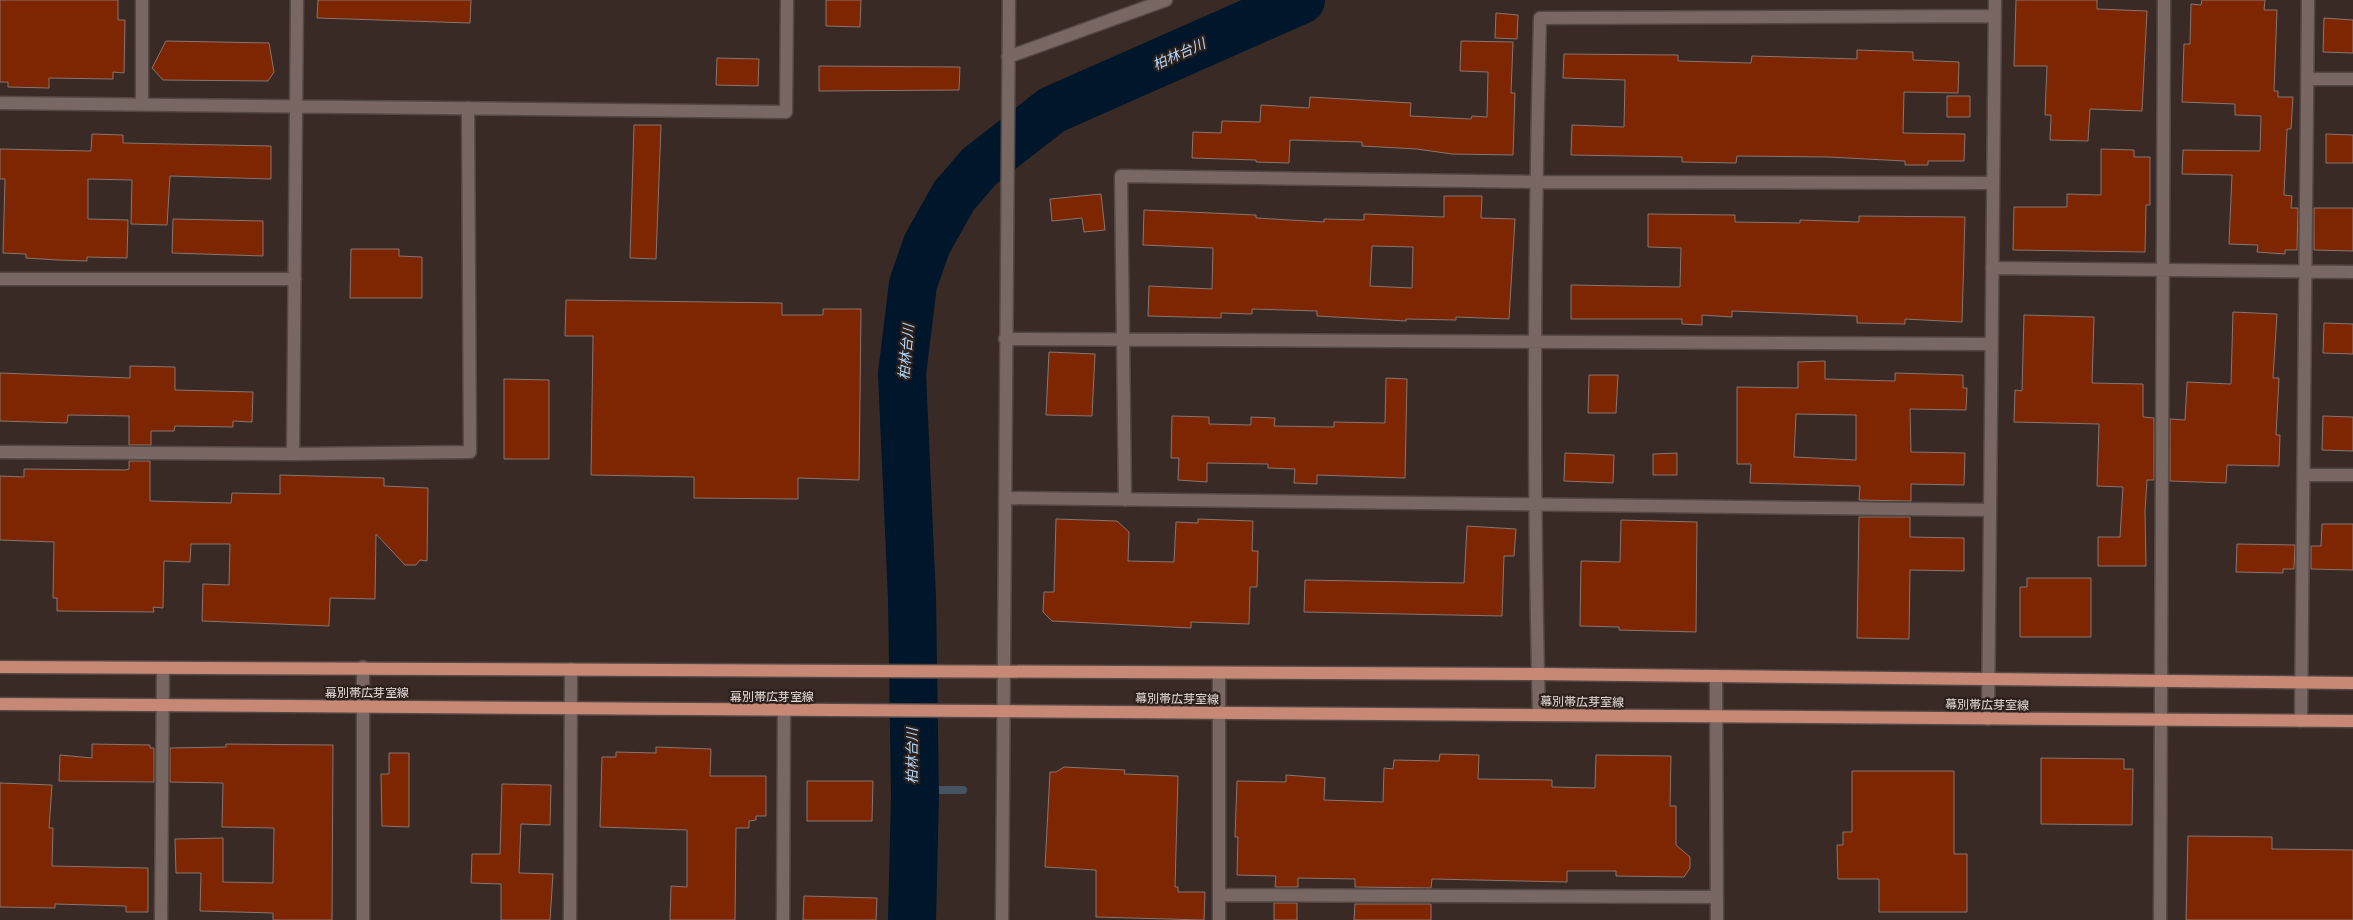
<svg xmlns="http://www.w3.org/2000/svg" width="2353" height="920" font-family="'DM Sans','Noto Sans JP',sans-serif">
  <style>
    .lines { fill: none; stroke-linecap: round; stroke-linejoin: round }
    .stream { stroke: #465360; stroke-width: 8 }
    .river { stroke: #00162a; stroke-width: 48 }
    .building { fill: #7e2502; stroke: #877670; fill-rule: evenodd }
    .minor-casing { stroke: #544845; stroke-width: 15 }
    .major-casing { stroke: #544845; stroke-width: 15 }
    .minor { stroke: #786762; stroke-width: 12 }
    .major { stroke: #c78976; stroke-width: 12 }
    .labels { text-anchor: middle; stroke-width: 4.5; stroke-linejoin: round; paint-order: stroke }
    .street-label { font-size: 12px; fill: #eae0dd; stroke: #2e211c }
    .water-label { font-size: 14px; font-style: italic; fill: #b2d8fc; stroke: #2e211c }
  </style>
  <rect width="100%" height="100%" fill="#392a26"/>
  <g class="lines">
    <path class="stream" d="M 915,795 L 932,790 L 963,790"/>
    <path class="river" d="M 912,920 L 915,795 L 912,598 L 902,374 L 913,284 L 927,244 L 954,196 L 979,167 L 1052,110 L 1301,0"/>
  </g>
  <path class="building" d="M 0,0 L 118,0 L 118,20 L 125,20 L 124,73 L 113,72 L 113,79 L 49,78 L 49,88 L 8,87 L 8,82 L 0,82 Z
    M 318,0 L 471,0 L 470,23 L 317,18 Z
    M 826,0 L 861,0 L 860,27 L 826,26 Z
    M 2016,0 L 2097,0 L 2097,9 L 2147,11 L 2142,111 L 2090,109 L 2088,141 L 2050,140 L 2051,115 L 2045,115 L 2047,66 L 2014,66 Z
    M 2202,0 L 2265,0 L 2264,10 L 2277,10 L 2274,91 L 2278,91 L 2278,97 L 2293,97 L 2291,129 L 2287,129 L 2284,195 L 2292,196 L 2291,208 L 2298,208 L 2297,250 L 2285,250 L 2285,254 L 2257,252 L 2258,245 L 2229,244 L 2232,175 L 2182,174 L 2183,150 L 2260,151 L 2261,116 L 2235,115 L 2235,104 L 2182,102 L 2184,44 L 2190,44 L 2191,4 L 2201,5 Z
    M 1496,13 L 1518,15 L 1517,39 L 1495,38 Z
    M 2324,18 L 2353,20 L 2353,53 L 2323,52 Z
    M 166,41 L 269,43 L 274,72 L 268,81 L 163,80 L 152,68 Z
    M 1461,41 L 1513,42 L 1511,93 L 1515,93 L 1513,155 L 1452,154 L 1417,149 L 1362,146 L 1362,142 L 1290,140 L 1289,163 L 1256,162 L 1256,160 L 1192,158 L 1193,132 L 1221,133 L 1222,121 L 1260,122 L 1261,105 L 1309,108 L 1310,97 L 1411,103 L 1410,116 L 1471,119 L 1472,116 L 1487,117 L 1488,72 L 1460,71 Z
    M 1857,50 L 1913,52 L 1913,60 L 1959,62 L 1958,93 L 1904,92 L 1903,133 L 1965,134 L 1964,161 L 1928,161 L 1928,165 L 1905,165 L 1905,161 L 1828,157 L 1737,156 L 1736,163 L 1682,162 L 1682,157 L 1571,155 L 1572,125 L 1624,127 L 1625,80 L 1563,78 L 1564,54 L 1678,55 L 1678,61 L 1751,63 L 1752,56 L 1857,59 Z
    M 717,58 L 759,59 L 758,86 L 716,85 Z
    M 819,66 L 960,67 L 959,90 L 819,91 Z
    M 1947,96 L 1970,96 L 1970,117 L 1947,117 Z
    M 634,125 L 661,125 L 656,259 L 630,258 Z
    M 92,134 L 123,135 L 123,143 L 271,146 L 271,179 L 170,176 L 167,225 L 131,224 L 132,180 L 88,179 L 88,219 L 128,220 L 127,258 L 87,257 L 87,261 L 58,260 L 26,258 L 26,254 L 3,253 L 5,179 L 0,179 L 0,149 L 91,151 Z
    M 2326,134 L 2353,135 L 2353,163 L 2326,163 Z
    M 2101,149 L 2134,150 L 2134,157 L 2150,157 L 2150,205 L 2146,205 L 2145,252 L 2013,250 L 2014,207 L 2067,207 L 2067,194 L 2101,195 Z
    M 1101,194 L 1105,230 L 1084,232 L 1082,218 L 1052,221 L 1050,199 Z
    M 1444,196 L 1482,196 L 1481,218 L 1515,219 L 1509,319 L 1456,317 L 1456,320 L 1406,319 L 1406,321 L 1317,316 L 1317,311 L 1252,309 L 1252,314 L 1221,313 L 1221,318 L 1148,316 L 1149,286 L 1212,289 L 1213,248 L 1143,245 L 1144,210 L 1256,215 L 1256,218 L 1324,222 L 1324,219 L 1364,220 L 1364,214 L 1444,217 ZM 1372,246 L 1413,247 L 1412,288 L 1370,286 Z
    M 2314,208 L 2353,208 L 2353,251 L 2314,250 Z
    M 1648,214 L 1735,215 L 1735,222 L 1800,223 L 1800,220 L 1859,222 L 1859,216 L 1965,217 L 1962,322 L 1905,319 L 1905,324 L 1857,323 L 1857,316 L 1732,311 L 1732,317 L 1702,315 L 1702,325 L 1682,324 L 1682,319 L 1571,319 L 1571,285 L 1680,287 L 1681,248 L 1648,247 Z
    M 173,219 L 263,221 L 263,256 L 172,253 Z
    M 351,249 L 399,249 L 399,256 L 422,257 L 422,298 L 350,298 Z
    M 566,300 L 782,303 L 782,315 L 823,315 L 823,309 L 861,309 L 859,480 L 798,478 L 798,499 L 694,498 L 694,477 L 591,475 L 593,336 L 565,336 Z
    M 2233,312 L 2277,314 L 2273,378 L 2279,378 L 2276,435 L 2280,435 L 2279,466 L 2227,465 L 2226,483 L 2170,481 L 2170,419 L 2185,420 L 2187,382 L 2231,384 Z
    M 2024,315 L 2094,317 L 2092,383 L 2143,384 L 2143,417 L 2154,418 L 2154,480 L 2147,480 L 2145,511 L 2146,566 L 2098,566 L 2098,537 L 2120,537 L 2123,487 L 2097,486 L 2099,424 L 2014,422 L 2015,390 L 2022,391 Z
    M 2324,323 L 2353,324 L 2353,354 L 2323,353 Z
    M 1049,352 L 1095,354 L 1092,416 L 1046,415 Z
    M 1825,361 L 1825,379 L 1895,381 L 1895,373 L 1963,375 L 1963,388 L 1967,388 L 1966,410 L 1910,409 L 1911,452 L 1965,453 L 1964,485 L 1911,484 L 1911,501 L 1859,500 L 1860,486 L 1750,483 L 1751,464 L 1737,464 L 1737,387 L 1798,388 L 1798,362 ZM 1796,414 L 1856,415 L 1856,460 L 1794,457 Z
    M 130,366 L 175,367 L 175,390 L 253,392 L 252,422 L 233,421 L 233,427 L 175,426 L 174,431 L 151,431 L 151,445 L 129,445 L 129,416 L 68,415 L 67,423 L 0,421 L 0,373 L 130,378 Z
    M 1589,375 L 1618,375 L 1616,413 L 1588,413 Z
    M 1386,378 L 1407,379 L 1405,478 L 1317,475 L 1317,484 L 1294,483 L 1295,469 L 1268,468 L 1268,464 L 1207,463 L 1207,482 L 1178,480 L 1179,458 L 1171,458 L 1172,416 L 1209,417 L 1209,424 L 1251,425 L 1251,417 L 1275,418 L 1274,426 L 1334,427 L 1334,422 L 1385,423 Z
    M 504,379 L 549,380 L 549,459 L 504,459 Z
    M 2323,416 L 2353,417 L 2353,451 L 2322,450 Z
    M 1565,453 L 1614,455 L 1613,483 L 1564,481 Z
    M 1677,453 L 1677,475 L 1653,475 L 1653,454 Z
    M 129,461 L 150,461 L 150,501 L 231,503 L 232,493 L 280,494 L 280,475 L 384,478 L 384,486 L 428,488 L 427,561 L 420,560 L 416,565 L 405,565 L 376,534 L 375,599 L 330,598 L 329,626 L 202,621 L 203,584 L 229,585 L 230,544 L 191,544 L 190,562 L 164,561 L 163,608 L 153,607 L 154,612 L 57,611 L 57,598 L 53,598 L 54,542 L 0,540 L 0,476 L 24,477 L 24,469 L 126,470 L 129,469 Z
    M 1859,517 L 1910,517 L 1910,537 L 1964,538 L 1964,571 L 1910,570 L 1909,639 L 1857,638 Z
    M 1056,519 L 1117,521 L 1129,532 L 1128,561 L 1174,562 L 1176,522 L 1198,523 L 1198,519 L 1253,521 L 1252,551 L 1258,551 L 1257,587 L 1250,587 L 1249,624 L 1191,622 L 1191,628 L 1052,621 L 1043,612 L 1044,592 L 1054,592 Z
    M 1621,520 L 1697,522 L 1696,632 L 1619,630 L 1619,627 L 1580,626 L 1581,561 L 1620,562 Z
    M 2322,524 L 2353,524 L 2353,570 L 2311,569 L 2311,546 L 2321,546 Z
    M 1467,526 L 1516,529 L 1514,556 L 1504,556 L 1502,616 L 1304,612 L 1305,580 L 1464,583 Z
    M 2237,544 L 2295,545 L 2294,569 L 2283,569 L 2283,573 L 2236,572 Z
    M 2027,578 L 2091,578 L 2091,637 L 2020,637 L 2020,587 L 2027,587 Z
    M 92,744 L 150,745 L 150,748 L 154,748 L 154,782 L 59,781 L 60,755 L 92,758 Z
    M 226,744 L 333,745 L 332,920 L 273,920 L 273,913 L 200,911 L 201,873 L 176,873 L 175,839 L 223,838 L 223,882 L 273,883 L 274,828 L 222,827 L 223,783 L 170,782 L 170,748 L 226,747 Z
    M 656,747 L 711,749 L 710,776 L 766,776 L 766,816 L 756,816 L 756,820 L 749,821 L 749,828 L 736,828 L 735,920 L 670,920 L 671,886 L 687,887 L 687,830 L 600,827 L 602,757 L 616,757 L 616,752 L 656,753 Z
    M 389,753 L 409,753 L 409,827 L 382,826 L 381,774 L 389,774 Z
    M 1440,754 L 1479,755 L 1478,779 L 1552,780 L 1552,787 L 1595,788 L 1596,755 L 1671,756 L 1670,806 L 1676,806 L 1676,845 L 1690,857 L 1690,868 L 1684,877 L 1616,876 L 1616,871 L 1567,871 L 1567,882 L 1432,879 L 1431,888 L 1355,887 L 1355,879 L 1298,878 L 1298,887 L 1275,887 L 1276,876 L 1237,875 L 1238,837 L 1235,837 L 1237,781 L 1286,782 L 1286,775 L 1325,778 L 1324,800 L 1383,802 L 1384,768 L 1393,769 L 1394,760 L 1439,761 Z
    M 2041,758 L 2124,759 L 2124,769 L 2133,769 L 2132,825 L 2041,824 Z
    M 1064,767 L 1125,770 L 1124,774 L 1178,776 L 1175,887 L 1178,887 L 1178,892 L 1205,892 L 1204,920 L 1096,917 L 1096,870 L 1045,867 L 1050,772 L 1056,772 Z
    M 1852,771 L 1954,771 L 1954,854 L 1967,854 L 1967,912 L 1879,912 L 1879,879 L 1838,879 L 1837,845 L 1843,845 L 1843,832 L 1852,832 Z
    M 807,781 L 873,781 L 872,821 L 807,821 Z
    M 0,783 L 52,785 L 49,828 L 53,828 L 52,866 L 148,868 L 148,912 L 126,912 L 126,906 L 55,904 L 55,908 L 0,907 Z
    M 502,784 L 551,785 L 550,825 L 521,824 L 519,873 L 553,874 L 550,920 L 501,920 L 501,884 L 471,883 L 472,854 L 500,854 Z
    M 2188,836 L 2272,837 L 2272,849 L 2353,850 L 2353,920 L 2186,920 Z
    M 804,896 L 877,898 L 876,920 L 803,920 Z
    M 1274,903 L 1297,903 L 1297,920 L 1274,920 Z
    M 1355,904 L 1431,904 L 1431,920 L 1354,920 Z"/>
  <g class="lines">
    <defs>
      <path id="minor" d="M 1008,57 L 1166,0
        M 2308,79 L 2353,79
        M 0,103 L 786,112 L 787,0
        M 142,104 L 142,0
        M 1992,268 L 2353,272
        M 0,279 L 295,279
        M 1005,339 L 1991,344
        M 0,452 L 293,454 L 470,452 L 468,108
        M 293,454 L 297,0
        M 2305,475 L 2353,475
        M 1006,498 L 1990,510
        M 1125,500 L 1121,176 L 1536,182 L 1993,183
        M 1219,673 L 1219,920
        M 1716,676 L 1717,920
        M 1539,715 C 1533,482 1534,250 1540,18 L 1995,16
        M 1988,719 L 1995,0
        M 2301,721 L 2308,0
        M 1220,895 L 1717,897
        M 161,920 L 163,668
        M 363,920 L 363,667
        M 570,920 L 571,669
        M 783,920 L 784,711
        M 1002,920 L 1009,0
        M 2160,920 L 2164,0"/>
      <path id="major" d="M 0,667 L 1538,674 L 2353,683
        M 0,704 L 2353,721"/>
    </defs>
    <use href="#minor" class="minor-casing"/>
    <use href="#major" class="major-casing"/>
    <use href="#minor" class="minor"/>
    <use href="#major" class="major"/>
  </g>
  <g class="labels">
    <g class="street-label">
      <text x="367" y="697">幕別帯広芽室線</text>
      <text x="772" y="701">幕別帯広芽室線</text>
      <text transform="translate(1177 699) rotate(1)" y="4">幕別帯広芽室線</text>
      <text transform="translate(1582 702) rotate(1)" y="4">幕別帯広芽室線</text>
      <text transform="translate(1987 705) rotate(1)" y="4">幕別帯広芽室線</text>
    </g>
    <g class="water-label">
      <text transform="translate(1179 54) rotate(-24)" y="5">柏林台川</text>
      <text transform="translate(906 352) rotate(-85)" y="5">柏林台川</text>
      <text transform="translate(912 756) rotate(-90)" y="5">柏林台川</text>
    </g>
  </g>
</svg>
